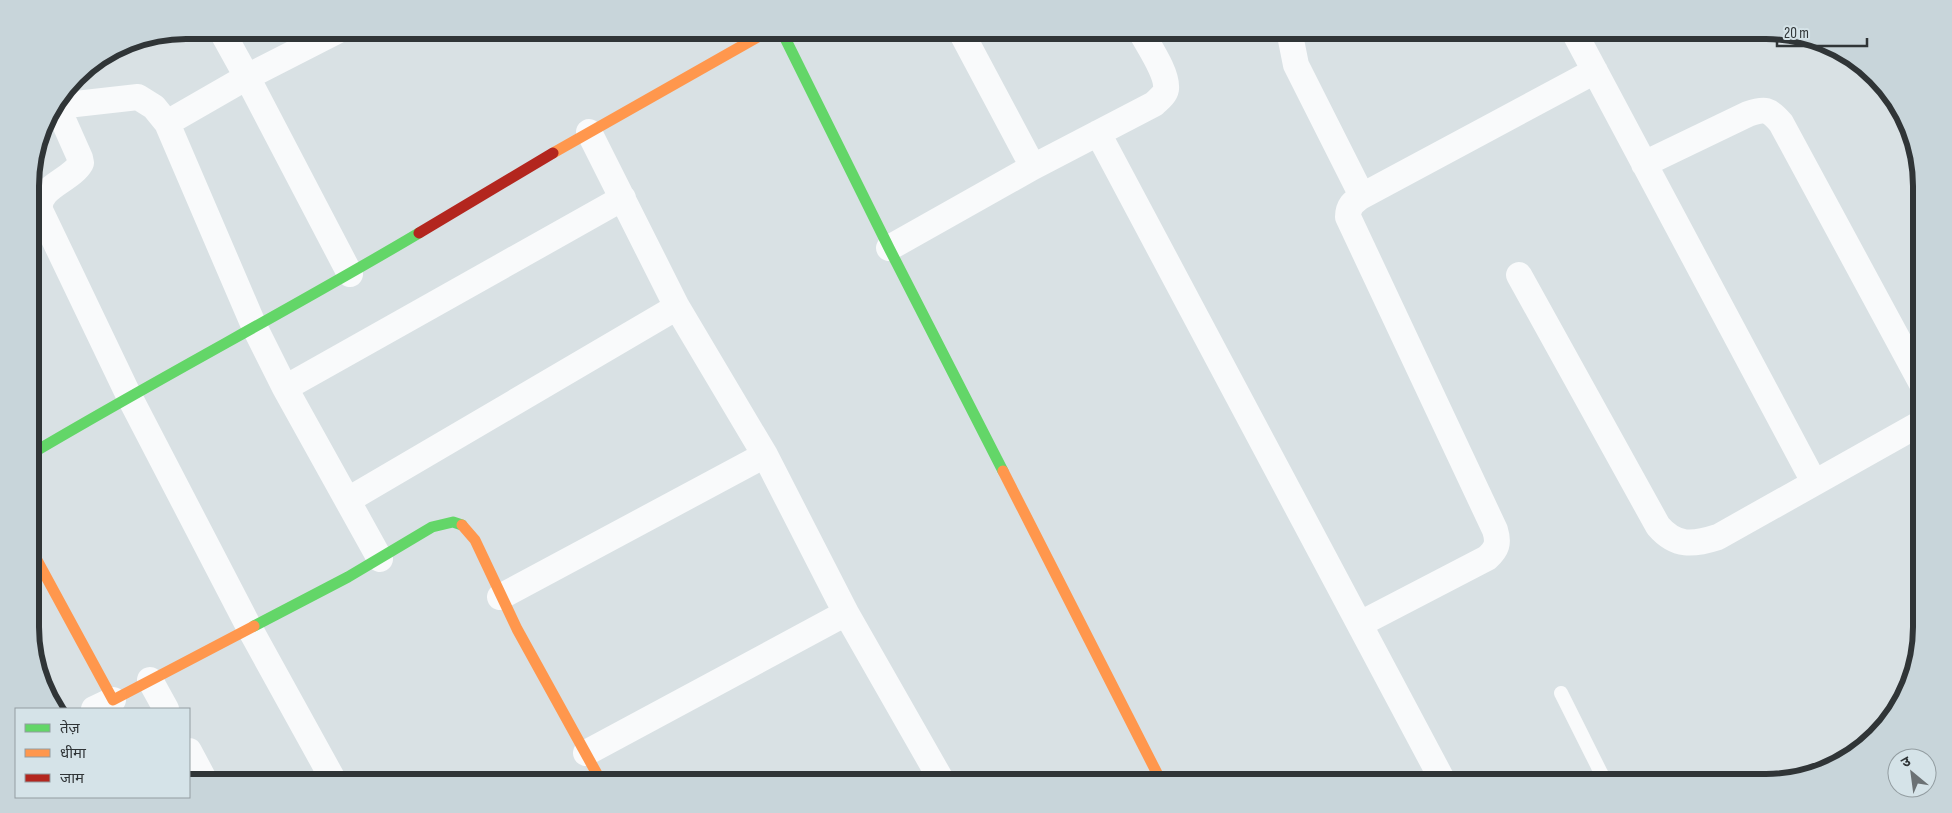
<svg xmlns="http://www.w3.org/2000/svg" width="1952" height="813" font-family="'Sofia Sans Condensed','Noto Sans Devanagari',sans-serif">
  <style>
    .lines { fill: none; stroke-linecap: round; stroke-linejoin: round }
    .lane { stroke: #f9fafb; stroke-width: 14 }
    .street { stroke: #f9fafb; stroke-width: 26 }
    .fast { stroke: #63d668; stroke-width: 11 }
    .slow { stroke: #ff974d; stroke-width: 11 }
    .jam { stroke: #b3261e; stroke-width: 11 }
    .rim { fill: none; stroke: #303537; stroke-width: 6 }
  </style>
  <rect width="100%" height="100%" fill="#d9e1e4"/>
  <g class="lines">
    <path class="lane" d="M 1561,693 L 1606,783"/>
    <path class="street" d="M 221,30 L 247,77 L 350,274
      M 960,30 L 1033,167
      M 1294,30 L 1291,40 L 1296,65 L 1362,196
      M 1573,30 L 1814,482
      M 56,104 L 80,158 L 81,163 C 71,181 37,187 40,210 L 129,396 L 250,629 L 335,783
      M 58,106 L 138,97 L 154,107 L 167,123 L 247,77 L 339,30
      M 167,123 L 254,326 L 285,388 L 380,559
      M 589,132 L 677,307 L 765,455 L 846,613 L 943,783
      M 1098,133 L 1444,783
      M 1644,164 L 1748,114 C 1765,108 1769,109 1781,123 L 1921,382
      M 889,248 L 1033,167 L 1154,104 C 1158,100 1165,95 1166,89 C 1168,73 1147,44 1140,30
      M 1519,275 L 1658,526 C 1676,547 1693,545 1718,537 L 1921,423
      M 285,388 L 623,198
      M 348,500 L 677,307
      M 500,597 L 765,455
      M 1360,624 L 1487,558 C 1497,549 1499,543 1495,530 L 1348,217 C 1348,206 1353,202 1362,196 L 1595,71
      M 150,680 L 166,709
      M 94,709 L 113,700
      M 189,751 L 206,783
      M 586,753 L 846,613"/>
    <path class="fast" d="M 781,30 L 889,248 L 1003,471
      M 31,454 C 159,378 291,309 419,233
      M 254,626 L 348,577 L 432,527 L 453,522 L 462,525"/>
    <path class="slow" d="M 553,153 L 770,30
      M 1003,471 L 1162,783
      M 462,525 L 475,540 L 517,629 L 602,783
      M 31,549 L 113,700 L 254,626"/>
    <path class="jam" d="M 419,233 L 553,153"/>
  </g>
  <path d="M0 0H1952V813H0ZM186 39H1766A147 147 0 0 1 1913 186V627A147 147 0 0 1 1766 774H186A147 147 0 0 1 39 627V186A147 147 0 0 1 186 39Z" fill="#c8d5da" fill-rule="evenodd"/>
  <path class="rim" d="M186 39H1766A147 147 0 0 1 1913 186V627A147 147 0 0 1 1766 774H186A147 147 0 0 1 39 627V186A147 147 0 0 1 186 39Z"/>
  <rect x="15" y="708" width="175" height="90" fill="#d5e3e8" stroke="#939da1"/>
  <rect x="25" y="724" width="25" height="8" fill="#63d668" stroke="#939da1"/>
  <text x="60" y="733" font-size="15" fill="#303537">तेज़</text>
  <rect x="25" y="749" width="25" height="8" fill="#ff974d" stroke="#939da1"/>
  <text x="60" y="758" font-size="15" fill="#303537">धीमा</text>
  <rect x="25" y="774" width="25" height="8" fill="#b3261e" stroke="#939da1"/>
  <text x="60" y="783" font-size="15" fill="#303537">जाम</text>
  <g transform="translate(1912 773) rotate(331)"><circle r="24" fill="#d5e3e8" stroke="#939da1"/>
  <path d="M0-4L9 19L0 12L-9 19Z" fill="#6b7174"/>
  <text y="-8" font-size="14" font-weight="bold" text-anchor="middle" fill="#303537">उ</text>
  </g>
  <path d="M1777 38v8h90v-8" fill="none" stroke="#303537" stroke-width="2.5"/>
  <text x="1784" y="38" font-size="15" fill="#303537" stroke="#d5e3e8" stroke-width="4" paint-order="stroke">20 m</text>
</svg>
